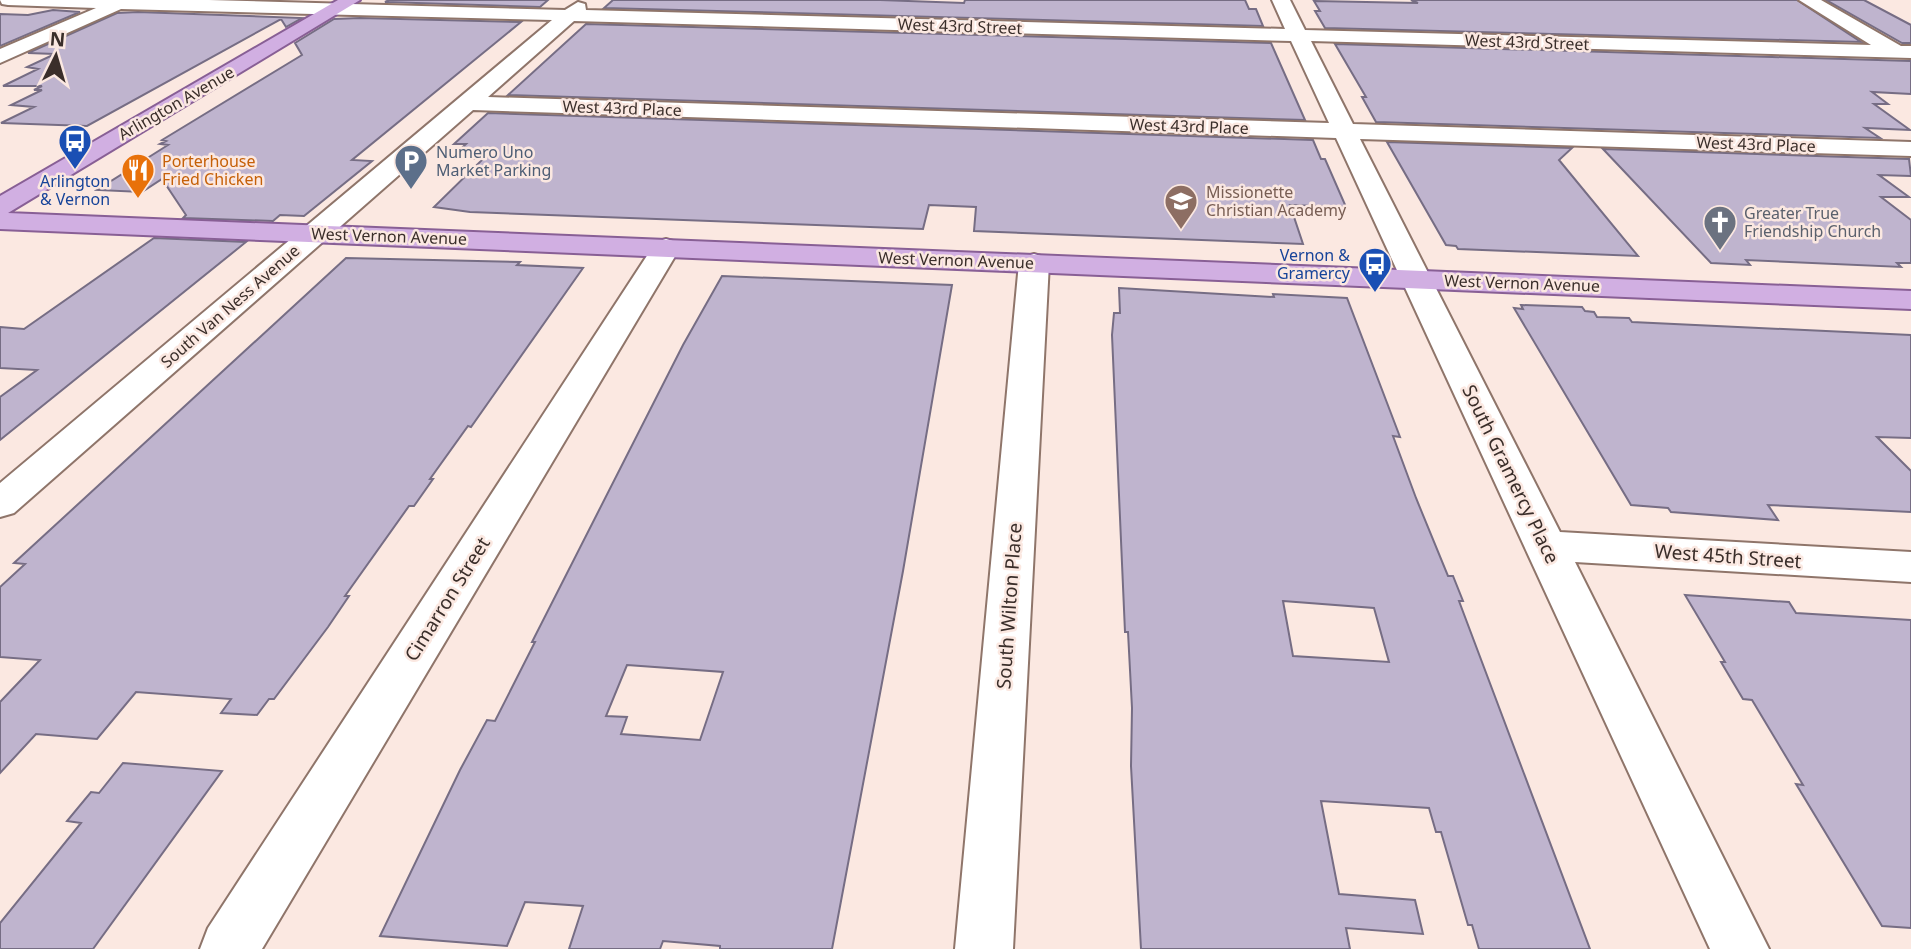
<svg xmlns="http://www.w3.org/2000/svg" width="1911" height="949" font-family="'Noto Sans',sans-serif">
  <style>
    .building { fill: #bfb4ce; stroke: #766d84; stroke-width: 2; fill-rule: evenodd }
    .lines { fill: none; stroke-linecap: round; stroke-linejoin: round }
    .minor-casing { stroke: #8f756a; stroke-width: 4 }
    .major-casing { stroke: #885f95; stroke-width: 4 }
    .minor { fill: #fff; fill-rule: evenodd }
    .major { fill: #d1afe2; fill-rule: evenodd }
    .labels { text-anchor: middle; stroke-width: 5; stroke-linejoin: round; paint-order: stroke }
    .far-street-label { font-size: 16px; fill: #3a2e2a; stroke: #fbe8e1 }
    .far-service-label { font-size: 16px; fill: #4e5e75; stroke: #fbe8e1; text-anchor: start }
    .far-food-label { font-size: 16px; fill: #c56008; stroke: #fbe8e1; text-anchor: start }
    .far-transit-label { font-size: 16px; fill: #164399; stroke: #fbe8e1 }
    .far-education-label { font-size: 16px; fill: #785e54; stroke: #fbe8e1; text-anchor: start }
    .far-worship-label { font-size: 16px; fill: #5b616d; stroke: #fbe8e1; text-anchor: start }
    .street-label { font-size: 19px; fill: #3a2e2a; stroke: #fbe8e1 }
  </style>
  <rect width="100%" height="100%" fill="#fbe8e1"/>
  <path class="building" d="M 389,0 L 548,0 L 540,7 L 385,2 Z
    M 613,0 L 880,0 L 964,3 L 965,0 L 1245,0 L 1249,9 L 1256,9 L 1263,26 L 604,8 Z
    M 1411,0 L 1797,0 L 1861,42 L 1325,28 L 1315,11 L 1320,11 L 1314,1 L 1418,3 Z
    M 1826,0 L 1864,0 L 1911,25 L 1911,43 L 1902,43 Z
    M 53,10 L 80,12 L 0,46 L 0,14 L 28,15 Z
    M 138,12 L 302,18 L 286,27 L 281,19 L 87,126 L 1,123 L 34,107 L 11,105 L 42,90 L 34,90 L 42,86 L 3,86 L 38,69 L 27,67 L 55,54 L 28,53 L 117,13 Z
    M 360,18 L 521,22 L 352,160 L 372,161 L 304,216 L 280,215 L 273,221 L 183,218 L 186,215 L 162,179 L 142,192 L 97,190 L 168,145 L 160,144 L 166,141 L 162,140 L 302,55 L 295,43 L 334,19 Z
    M 586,24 L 1271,43 L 1305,120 L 508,95 Z
    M 1335,44 L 1911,61 L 1911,94 L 1872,92 L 1888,104 L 1874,104 L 1910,130 L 1865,128 L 1880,138 L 1376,122 L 1362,97 L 1366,97 Z
    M 488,113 L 1313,140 L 1321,159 L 1325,159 L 1346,207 L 1290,205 L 1303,244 L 974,231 L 976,207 L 929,205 L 923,229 L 470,212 L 434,207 L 483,159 L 451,158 L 466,144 L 454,144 Z
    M 1387,142 L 1572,148 L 1559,160 L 1638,256 L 1458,249 L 1456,246 L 1446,245 Z
    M 1603,149 L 1909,159 L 1911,176 L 1879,175 L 1909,197 L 1881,197 L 1911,220 L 1911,263 L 1897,263 L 1901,267 L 1746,260 L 1750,265 L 1711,263 Z
    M 154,238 L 246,242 L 0,440 L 0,397 L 37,370 L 0,368 L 0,327 L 24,329 Z
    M 346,258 L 520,262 L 517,265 L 583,268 L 471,427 L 468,426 L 430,479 L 433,479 L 414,506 L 409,506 L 345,596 L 349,596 L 328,627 L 274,699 L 269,699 L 257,715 L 221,713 L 231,699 L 136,692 L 97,739 L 36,734 L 0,773 L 0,702 L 40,660 L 0,657 L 0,587 L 25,564 L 14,563 Z
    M 722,276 L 952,285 L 903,571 L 832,949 L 720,949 L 720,946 L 663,941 L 660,949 L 569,949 L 583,906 L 525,902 L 507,946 L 380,936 L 460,770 L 487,720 L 495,721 L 535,642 L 532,642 L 683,345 ZM 627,665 L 723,672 L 700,740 L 621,734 L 627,717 L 606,716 Z
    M 1119,288 L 1274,297 L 1273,294 L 1347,298 L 1400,437 L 1393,436 L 1416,498 L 1448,576 L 1453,576 L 1463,601 L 1459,601 L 1590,949 L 1479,949 L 1472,925 L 1468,925 L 1441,832 L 1436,832 L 1429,808 L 1321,801 L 1339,894 L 1415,900 L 1423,934 L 1346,928 L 1350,949 L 1141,949 L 1131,766 L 1132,708 L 1128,632 L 1125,632 L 1112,335 L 1114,313 L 1120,313 ZM 1283,601 L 1374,608 L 1389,662 L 1293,656 Z
    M 1521,305 L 1582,307 L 1585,311 L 1594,312 L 1597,317 L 1629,318 L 1632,322 L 1911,335 L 1911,438 L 1877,437 L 1911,471 L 1911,512 L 1768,505 L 1778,520 L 1671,512 L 1668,508 L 1631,505 L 1514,308 L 1523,309 Z
    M 1685,595 L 1789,602 L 1796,613 L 1911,620 L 1911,928 L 1882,926 L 1796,784 L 1803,785 L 1752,700 L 1743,699 L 1721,662 L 1725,662 Z
    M 123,763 L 222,771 L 93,949 L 0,949 L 0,923 L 81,823 L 67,821 L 91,792 L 99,793 Z"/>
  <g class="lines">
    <defs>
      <path id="minor" d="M 0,0 L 209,0 L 565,10 L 578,2 L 585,4 L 586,10 L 1285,29 L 1272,0 L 1290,0 L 1305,30 L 1871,45 L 1799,0 L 1821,0 L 1901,46 L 1911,46 L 1911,58 L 1311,41 L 1353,124 L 1911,142 L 1911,156 L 1360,139 L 1560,532 L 1911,552 L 1911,582 L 1575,562 L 1769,949 L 1710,949 L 1336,138 L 473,110 L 14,513 L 0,517 L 0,483 L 552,20 L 121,9 L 0,63 L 0,49 L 96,8 L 8,5 L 2,4 ZM 574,21 L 1291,41 L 1329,123 L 488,97 Z
        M 666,239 L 676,242 L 680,248 L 262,949 L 200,949 L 208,928 L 652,248 L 656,242 Z
        M 1034,254 L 1044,257 L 1049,263 L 1013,949 L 955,949 L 1019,263 L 1024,257 Z"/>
      <path id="major" d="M 338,0 L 360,0 L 8,213 L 1911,291 L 1911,309 L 0,229 L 0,196 Z"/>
    </defs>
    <use href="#minor" class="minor-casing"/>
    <use href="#major" class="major-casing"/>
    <use href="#minor" class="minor"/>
    <use href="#major" class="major"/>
  </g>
  <defs>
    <symbol id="bus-pin" viewBox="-11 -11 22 30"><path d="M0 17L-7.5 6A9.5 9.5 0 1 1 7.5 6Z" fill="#1a4fb4" stroke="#fbe8e1"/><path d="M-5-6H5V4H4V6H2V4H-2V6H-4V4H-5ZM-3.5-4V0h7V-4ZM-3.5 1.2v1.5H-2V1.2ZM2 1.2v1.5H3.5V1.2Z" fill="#fff"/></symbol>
    <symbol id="parking-pin" viewBox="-11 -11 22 30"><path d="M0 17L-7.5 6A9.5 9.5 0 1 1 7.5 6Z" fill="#5c6f8a" stroke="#fbe8e1"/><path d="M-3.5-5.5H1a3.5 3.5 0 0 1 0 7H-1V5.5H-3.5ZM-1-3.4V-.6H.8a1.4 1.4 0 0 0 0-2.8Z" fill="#fff"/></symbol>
    <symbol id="restaurant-pin" viewBox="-11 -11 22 30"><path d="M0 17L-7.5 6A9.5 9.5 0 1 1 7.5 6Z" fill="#e8710a" stroke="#fbe8e1"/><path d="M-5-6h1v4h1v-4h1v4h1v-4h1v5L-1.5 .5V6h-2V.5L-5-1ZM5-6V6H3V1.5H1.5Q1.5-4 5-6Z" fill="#fff"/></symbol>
    <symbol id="school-pin" viewBox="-11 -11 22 30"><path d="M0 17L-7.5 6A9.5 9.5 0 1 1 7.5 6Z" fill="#8d6e63" stroke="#fbe8e1"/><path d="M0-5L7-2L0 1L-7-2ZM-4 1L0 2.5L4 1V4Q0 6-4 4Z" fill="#fff"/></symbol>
    <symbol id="church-pin" viewBox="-11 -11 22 30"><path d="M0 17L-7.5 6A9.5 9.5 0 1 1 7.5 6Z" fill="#6b7280" stroke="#fbe8e1"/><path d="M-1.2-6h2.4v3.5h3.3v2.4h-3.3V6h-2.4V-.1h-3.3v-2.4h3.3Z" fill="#fff"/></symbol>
  </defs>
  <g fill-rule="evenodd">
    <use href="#bus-pin" x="56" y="122" width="38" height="52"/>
    <use href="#parking-pin" x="392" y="142" width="38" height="52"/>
    <use href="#restaurant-pin" x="119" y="151" width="38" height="52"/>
    <use href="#school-pin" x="1162" y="182" width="38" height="52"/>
    <use href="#church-pin" x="1701" y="203" width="38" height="52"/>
    <use href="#bus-pin" x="1356" y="245" width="38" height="52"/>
  </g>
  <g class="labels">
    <g class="far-street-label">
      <text transform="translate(960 26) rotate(2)" y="6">West 43rd Street</text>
      <text transform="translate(1527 42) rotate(2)" y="6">West 43rd Street</text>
      <text transform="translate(176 103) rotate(-30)" y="6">Arlington Avenue</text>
      <text transform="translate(622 108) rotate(2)" y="6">West 43rd Place</text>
      <text transform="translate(1189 126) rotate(2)" y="6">West 43rd Place</text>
      <text transform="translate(1756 144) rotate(2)" y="6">West 43rd Place</text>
      <text transform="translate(389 236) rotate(2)" y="6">West Vernon Avenue</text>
      <text transform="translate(956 260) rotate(2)" y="6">West Vernon Avenue</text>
      <text transform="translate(1522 283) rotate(2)" y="6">West Vernon Avenue</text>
      <text transform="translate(230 306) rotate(-41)" y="6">South Van Ness Avenue</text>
    </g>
    <g class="far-service-label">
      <text x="436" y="158">Numero Uno<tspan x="436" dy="18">Market Parking</tspan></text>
    </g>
    <g class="far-food-label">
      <text x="162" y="167">Porterhouse<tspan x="162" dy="18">Fried Chicken</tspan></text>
    </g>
    <g class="far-transit-label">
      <text x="75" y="187">Arlington<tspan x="75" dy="18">&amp; Vernon</tspan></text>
      <text x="1350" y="261" text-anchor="end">Vernon &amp;<tspan x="1350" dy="18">Gramercy</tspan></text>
    </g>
    <g class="far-education-label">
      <text x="1206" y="198">Missionette<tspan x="1206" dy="18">Christian Academy</tspan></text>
    </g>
    <g class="far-worship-label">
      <text x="1744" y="219">Greater True<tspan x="1744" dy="18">Friendship Church</tspan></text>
    </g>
    <g class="street-label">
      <text transform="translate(1511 474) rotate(64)" y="7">South Gramercy Place</text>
      <text transform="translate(1728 556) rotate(4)" y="7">West 45th Street</text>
      <text transform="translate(447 599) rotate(-58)" y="7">Cimarron Street</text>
      <text transform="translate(1009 606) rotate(-86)" y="7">South Wilton Place</text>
    </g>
  </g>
  <g transform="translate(56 56) rotate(5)" stroke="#fbe8e1" stroke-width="5" paint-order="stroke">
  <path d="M0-5L12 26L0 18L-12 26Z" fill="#3a2e2a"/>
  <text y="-10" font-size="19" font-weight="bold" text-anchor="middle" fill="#3a2e2a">N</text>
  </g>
</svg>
